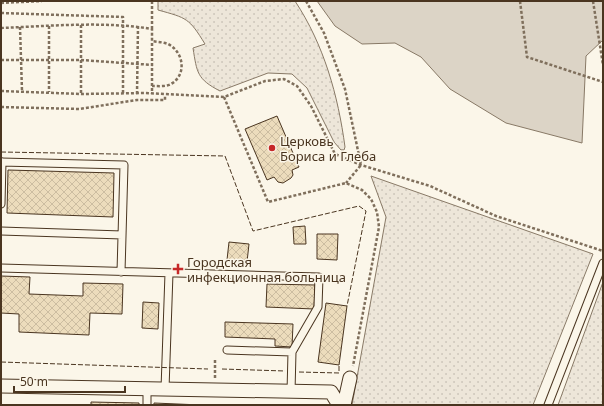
<svg xmlns="http://www.w3.org/2000/svg" width="604" height="406" font-family="'Noto Sans',sans-serif">
  <style>
    .grass { fill: url(#grass-dots); stroke: #887966 }
    .water { fill: #dcd4c6; stroke: #887966 }
    .building { fill: url(#building-cross-hatch); stroke: #4a3520 }
    .lines { fill: none; stroke-linecap: round; stroke-linejoin: round }
    .service-casing { stroke: #4a3520; stroke-width: 9 }
    .minor-casing { stroke: #4a3520; stroke-width: 15 }
    .path { stroke: #7f6f5c; stroke-width: 2.5; stroke-dasharray: 3 2; stroke-linecap: butt }
    .service { stroke: #fbf6e9; stroke-width: 7 }
    .minor { stroke: #fbf6e9; stroke-width: 13 }
    .fence { stroke: #4a3520; stroke-width: 1; stroke-dasharray: 5 2; stroke-linecap: butt }
    .poi-dot { fill: #c62828; stroke: #fbf6e9; stroke-width: 1.5 }
    .labels { text-anchor: middle; stroke-width: 3; stroke-linejoin: round; paint-order: stroke }
    .poi-label { font-size: 13px; fill: #4a3520; stroke: #fbf6e9; text-anchor: start }
  </style>
  <defs>
    <pattern id="grass-dots" width="8" height="8" patternUnits="userSpaceOnUse"><rect width="8" height="8" fill="#ede6d9"/><path d="M2 2h.1M6 6h.1" fill="none" stroke="#cdc6ba" stroke-width="1.8" stroke-linecap="round"/></pattern>
    <pattern id="building-cross-hatch" width="8" height="8" patternUnits="userSpaceOnUse"><rect width="8" height="8" fill="#ecdcbc"/><path d="M0 0l8 8M0 8l8-8" fill="none" stroke="#ccbda1"/></pattern>
  </defs>
  <rect width="100%" height="100%" fill="#fbf6e9"/>
  <path class="grass" d="M 158,1 L 295,1 C 324,45 338,95 345,147 L 344,150 L 341,150 L 334,142 L 307,88 L 292,74 L 268,73 L 220,91 C 197,79 197,73 193,48 L 205,44 C 189,18 187,18 158,10 Z
    M 371,176 L 593,254 L 533,405 L 352,405 L 386,217 Z
    M 603,282 L 603,405 L 558,405 Z"/>
  <path class="water" d="M 317,1 L 603,1 L 603,40 L 586,56 L 582,143 L 506,123 L 450,89 L 421,57 L 395,43 L 362,44 L 335,26 Z"/>
  <path class="building" d="M 277,116 L 299,167 L 292,170 L 293,175 L 291,178 L 283,183 L 278,182 L 274,177 L 267,180 L 245,129 Z
    M 8,170 L 114,173 L 113,217 L 7,213 Z
    M 305,226 L 306,244 L 294,244 L 293,227 Z
    M 317,234 L 338,234 L 337,260 L 317,259 Z
    M 229,242 L 249,244 L 247,262 L 227,260 Z
    M 1,276 L 30,277 L 29,294 L 83,296 L 83,283 L 123,284 L 122,314 L 90,313 L 89,335 L 19,332 L 19,314 L 1,313 Z
    M 267,284 L 315,285 L 314,309 L 266,307 Z
    M 143,302 L 159,303 L 158,329 L 142,328 Z
    M 326,303 L 347,306 L 339,365 L 318,362 Z
    M 225,322 L 293,324 L 292,347 L 275,346 L 275,339 L 225,337 Z
    M 91,402 L 139,403 L 139,405 L 91,405 Z
    M 154,403 L 201,405 L 154,405 Z"/>
  <g class="lines">
    <defs>
      <path id="service" d="M 1,162 L 124,165 L 121,272
        M 1,204 L 2,162
        M 1,231 L 122,235
        M 1,268 L 319,277 L 318,307 L 292,352
        M 227,350 L 292,352 L 291,392
        M 165,389 L 169,273
        M 147,405 L 147,389
        M 548,405 L 603,263"/>
      <path id="minor" d="M 1,386 L 331,392 L 339,405
        M 344,405 L 350,378"/>
    </defs>
    <use href="#service" class="service-casing"/>
    <use href="#minor" class="minor-casing"/>
    <path class="path" d="M 306,1 L 324,33 L 345,89 L 361,165 L 346,183
      M 520,1 L 527,57 L 603,82
      M 593,1 L 603,65
      M 1,3 L 42,1
      M 1,13 L 123,17 L 123,94
      M 81,25 L 81,94
      M 49,26 L 49,92
      M 20,27 L 22,91
      M 1,28 C 49,26 105,21 152,29 L 152,41 C 157,42 163,42 168,44 C 184,52 187,75 171,84 C 166,87 158,86 152,86 L 152,94
      M 152,29 L 152,1
      M 1,60 L 81,60 L 153,65
      M 152,86 L 152,41
      M 1,91 L 81,94 L 145,93 L 224,97 L 265,81 L 284,79 L 297,86 L 311,106 L 335,154 L 361,165 L 430,186 L 496,216 L 603,251
      M 137,94 L 138,26
      M 224,97 L 268,202 L 346,183 L 362,190 L 371,199 L 377,212 L 379,227 L 353,366
      M 1,107 L 79,109 L 137,100 L 165,100 L 165,95
      M 215,360 L 215,378"/>
    <use href="#service" class="service"/>
    <use href="#minor" class="minor"/>
    <path class="fence" d="M 1,152 L 225,156 L 253,231 L 359,206 L 366,211 L 347,306
      M 1,362 L 208,369
      M 222,369 L 285,371
      M 299,372 L 339,373 L 339,365
      M 1,405 L 10,405"/>
  </g>
  <g class="poi-dot">
    <circle cx="272" cy="148" r="4"/>
    <path d="M176 263h4v4h4v4h-4v4h-4v-4h-4v-4h4z"/>
  </g>
  <g class="labels">
    <g class="poi-label">
      <text x="280" y="146">Церковь<tspan x="280" dy="15">Бориса и Глеба</tspan></text>
      <text x="187" y="267">Городская<tspan x="187" dy="15">инфекционная больница</tspan></text>
    </g>
  </g>
  <rect width="604" height="406" fill="none" stroke="#4a3520" stroke-width="4"/>
  <path d="M14 386v6h111v-6" fill="none" stroke="#4a3520" stroke-width="2"/>
  <text x="20" y="386" font-size="12" fill="#4a3520" stroke="#fbf6e9" stroke-width="3" paint-order="stroke">50 m</text>
</svg>
